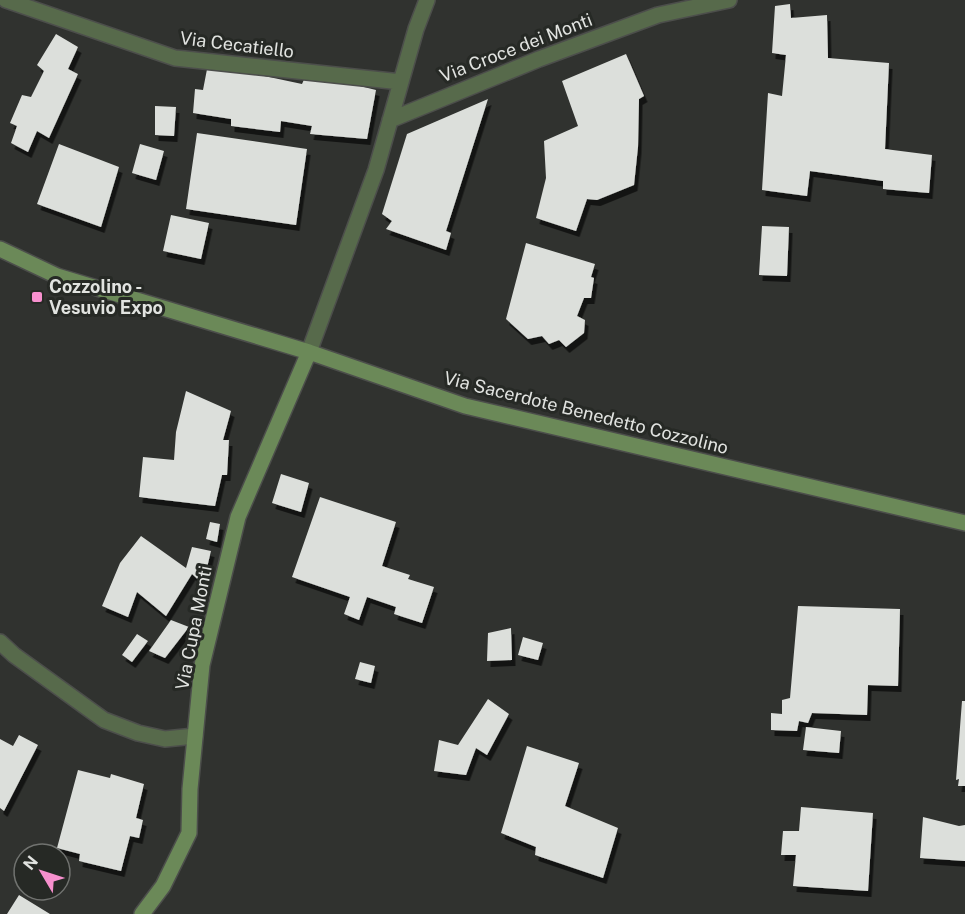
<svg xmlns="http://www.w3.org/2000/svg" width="965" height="914" font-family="'Public Sans',sans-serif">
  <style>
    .building { fill: #dcdfdb; filter: url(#shadow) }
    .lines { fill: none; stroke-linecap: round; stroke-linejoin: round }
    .street-casing { stroke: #4c4e4b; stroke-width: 18 }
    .secondary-casing { stroke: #4c4e4b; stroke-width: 18 }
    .street { stroke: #576a4b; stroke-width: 15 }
    .secondary { stroke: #6b8958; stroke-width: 15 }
    .poi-dot { fill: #f790ce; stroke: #262925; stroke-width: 2 }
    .labels { text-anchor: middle; stroke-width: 6; stroke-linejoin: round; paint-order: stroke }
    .street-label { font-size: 18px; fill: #e1e3e0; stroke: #262925 }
    .poi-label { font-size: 18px; font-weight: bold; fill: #e1e3e0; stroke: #262925; text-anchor: start }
  </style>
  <defs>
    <filter id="shadow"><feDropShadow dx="3.5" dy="6" stdDeviation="0" flood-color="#0009"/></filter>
  </defs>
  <rect width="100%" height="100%" fill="#30322f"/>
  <path class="building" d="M 790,4 L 791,18 L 827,15 L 828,58 L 889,63 L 885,149 L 932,155 L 929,193 L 883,189 L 883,181 L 810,171 L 807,196 L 762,190 L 768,93 L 782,96 L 786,55 L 772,53 L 775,6 Z
    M 56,34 L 78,47 L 68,69 L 78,74 L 49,138 L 37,131 L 28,152 L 11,143 L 17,126 L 10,123 L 22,95 L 31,97 L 44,71 L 37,65 Z
    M 626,54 L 644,96 L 639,99 L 638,147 L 634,185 L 597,200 L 587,199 L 576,231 L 536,218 L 546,178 L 544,141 L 578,126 L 562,81 Z
    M 208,64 L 302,84 L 307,73 L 376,90 L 367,139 L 310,134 L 312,126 L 281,121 L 280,132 L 231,126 L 231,119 L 193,113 L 195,89 L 203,90 Z
    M 488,99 L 446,231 L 451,233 L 446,250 L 386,229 L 392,221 L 382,214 L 407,134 Z
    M 155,106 L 176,107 L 174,136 L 155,135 Z
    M 197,133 L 307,149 L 296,225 L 186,209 Z
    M 59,144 L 119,167 L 101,227 L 37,204 Z
    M 140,144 L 164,151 L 156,180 L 132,173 Z
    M 171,215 L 209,223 L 201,259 L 163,251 Z
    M 762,226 L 789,227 L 787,276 L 759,275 Z
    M 526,243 L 595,264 L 591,277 L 594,278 L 591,298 L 584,298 L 577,316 L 585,320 L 584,333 L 566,347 L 559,340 L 549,344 L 542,336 L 528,339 L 506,319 Z
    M 186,391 L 231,411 L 223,440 L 229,440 L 227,475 L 222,475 L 215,506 L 139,497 L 143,457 L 174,460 L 176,432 Z
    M 281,474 L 309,483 L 301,512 L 272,503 Z
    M 320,497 L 396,522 L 382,566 L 410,575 L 408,579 L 434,587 L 422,623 L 394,614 L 396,607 L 367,597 L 359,620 L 344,614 L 350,597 L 292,577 Z
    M 210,522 L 220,524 L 217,542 L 206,539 Z
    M 141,536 L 186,568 L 192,547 L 211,551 L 203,584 L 192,574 L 166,616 L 137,592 L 128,617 L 102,606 L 120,563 Z
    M 798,606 L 900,609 L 898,686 L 868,685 L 867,715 L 812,713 L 808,723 L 799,721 L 797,731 L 771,730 L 771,713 L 782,714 L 782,700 L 790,698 Z
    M 171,620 L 189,627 L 165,658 L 149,651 Z
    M 511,628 L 512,660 L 487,661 L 488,633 Z
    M 137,634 L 148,641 L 132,662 L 122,655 Z
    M 523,637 L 543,643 L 538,660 L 518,655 Z
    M 360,662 L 375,666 L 371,683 L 355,679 Z
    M 488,699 L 509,714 L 487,755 L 476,748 L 466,775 L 434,771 L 439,740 L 458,745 Z
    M 962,701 L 965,701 L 965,786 L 958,786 L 959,779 L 956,780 Z
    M 806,727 L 841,731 L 839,753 L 803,750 Z
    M 19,735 L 38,745 L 4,811 L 0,808 L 0,739 L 13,746 Z
    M 527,746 L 579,763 L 565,806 L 618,828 L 603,878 L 535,855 L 536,847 L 501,833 Z
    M 78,770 L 110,778 L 111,774 L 144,784 L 136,818 L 143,820 L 139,838 L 130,836 L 121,871 L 79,861 L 80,854 L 57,848 Z
    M 801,807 L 873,813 L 868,891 L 793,886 L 796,855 L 781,855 L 783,831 L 799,831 Z
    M 923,817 L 959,826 L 965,825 L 965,861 L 920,858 Z
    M 19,895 L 50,914 L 7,914 Z"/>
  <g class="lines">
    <defs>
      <path id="street" d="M 6,0 L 175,58 L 401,82
        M 390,120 L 539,59 L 658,15 L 729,0
        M 309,352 L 376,170 L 416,29 L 427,0
        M 0,642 L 14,655 L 104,720 L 138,733 L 165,739 L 195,736"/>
      <path id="secondary" d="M 0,249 L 57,276 L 309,352 L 465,406 L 965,523
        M 142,914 L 163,886 L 189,833 L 190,789 L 202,665 L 238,517 L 309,352"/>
    </defs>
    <use href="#street" class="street-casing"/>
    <use href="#secondary" class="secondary-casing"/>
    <use href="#street" class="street"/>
    <use href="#secondary" class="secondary"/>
  </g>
  <rect class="poi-dot" x="31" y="291" width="12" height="12" rx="3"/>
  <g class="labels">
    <g class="street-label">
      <text transform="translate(237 45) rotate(7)" y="6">Via Cecatiello</text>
      <text transform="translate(516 48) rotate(-21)" y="6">Via Croce dei Monti</text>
      <text transform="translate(586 413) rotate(14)" y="6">Via Sacerdote Benedetto Cozzolino</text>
      <text transform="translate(194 628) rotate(-79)" y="6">Via Cupa Monti</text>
    </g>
    <g class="poi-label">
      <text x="49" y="293">Cozzolino -<tspan x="49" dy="21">Vesuvio Expo</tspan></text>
    </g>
  </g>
  <g transform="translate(42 872) rotate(309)"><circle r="28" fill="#262925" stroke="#717370" stroke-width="1.5"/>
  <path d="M0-4.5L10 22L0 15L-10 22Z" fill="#f790ce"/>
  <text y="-9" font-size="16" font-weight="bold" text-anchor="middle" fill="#e1e3e0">N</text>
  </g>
</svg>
